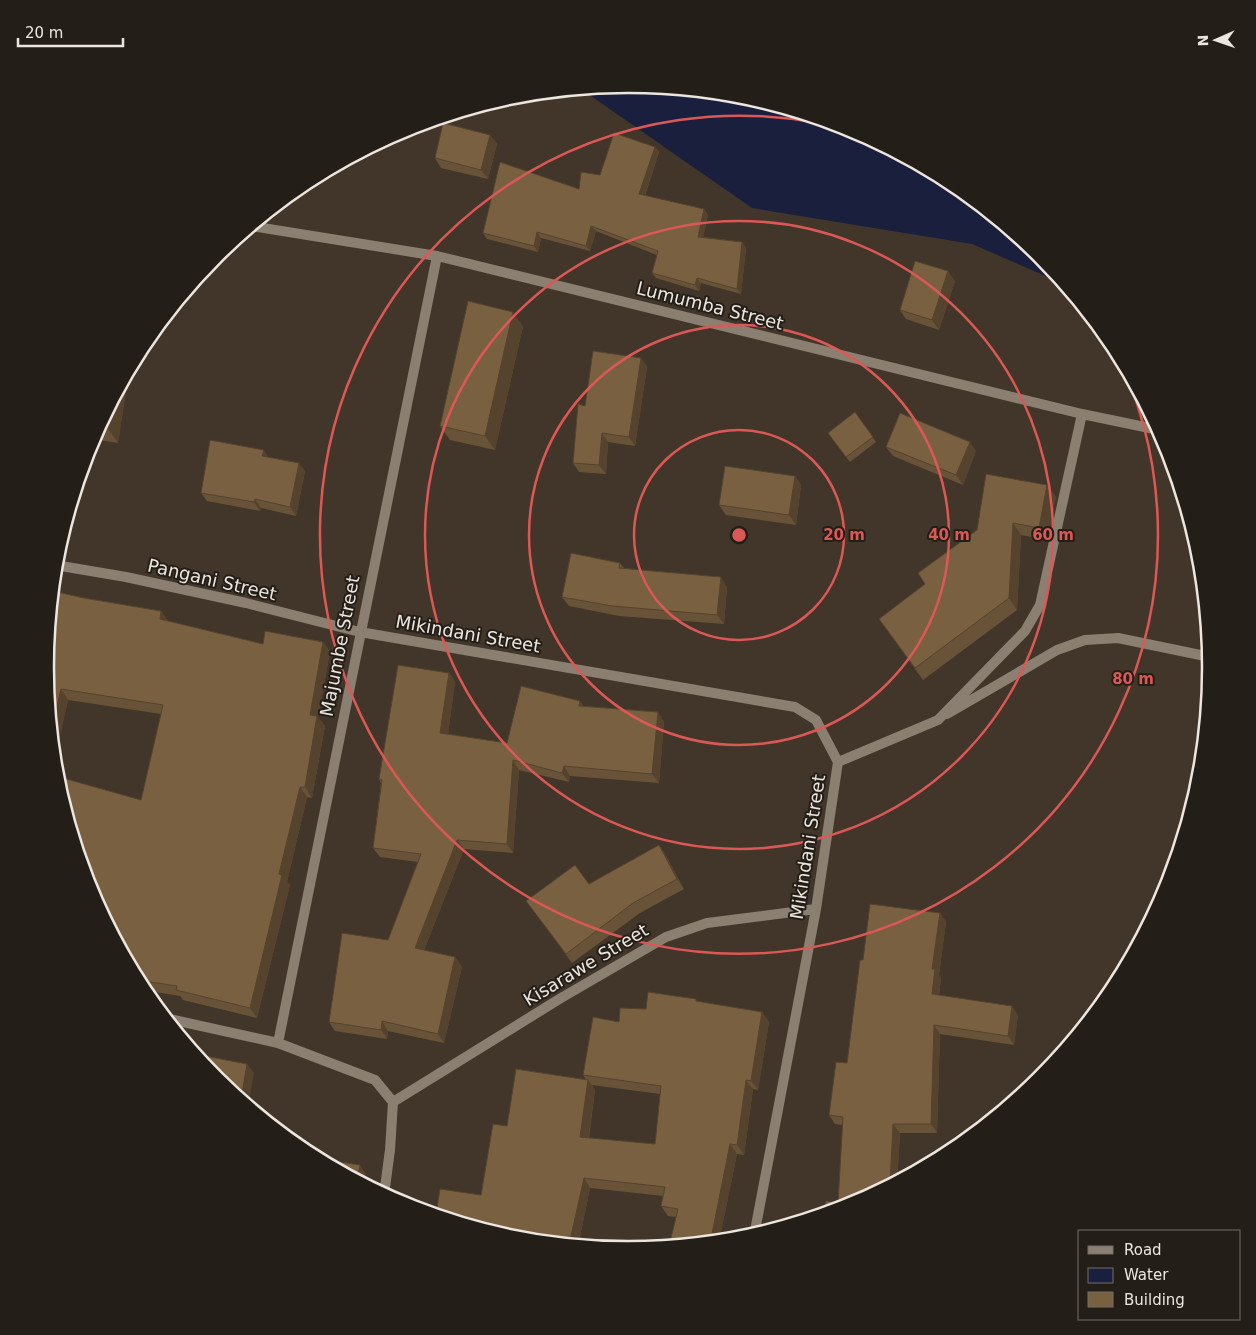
<svg xmlns="http://www.w3.org/2000/svg" width="1256" height="1335" font-family="'DejaVu Sans',sans-serif">
  <style>
    .water { fill: #1a1f3d }
    .lines { fill: none; stroke-linecap: round; stroke-linejoin: round }
    .street { stroke: #8b7f71; stroke-width: 10 }
    .wall { fill: #685338; fill-rule: evenodd }
    .shaded-wall { fill: #55432e }
    .building { fill: #796041; stroke: #55432e }
    .ring { fill: none; stroke: #dc5856; stroke-width: 2.5 }
    .labels { text-anchor: middle; stroke-width: 4; stroke-linejoin: round; paint-order: stroke }
    .street-label { font-size: 18px; fill: #ede6de; stroke: #231e18 }
    .rim { fill: none; stroke: #ede6de; stroke-width: 2.5 }
    .centre { fill: #dc5856; stroke: #231e18; stroke-width: 2.5 }
    .ring-label { font-size: 15px; text-anchor: middle; font-weight: bold; fill: #dc5856; stroke: #231e18; stroke-width: 4; stroke-linejoin: round; paint-order: stroke }
  </style>
  <rect width="100%" height="100%" fill="#413629"/>
  <path class="water" d="M 628,85 L 742,96 L 851,129 L 952,183 L 1040,255 L 1064,284 L 972,244 L 752,208 L 581,89 Z"/>
  <g class="lines">
    <path class="street" d="M 251,226 L 437,256 L 1082,414 L 1159,430
      M 55,565 L 126,577 L 246,603 L 360,632 L 795,707 L 816,720 L 838,762 L 816,909 L 754,1236
      M 947,714 L 1057,650 L 1085,640 L 1118,638 L 1210,657
      M 838,762 L 938,720 L 1025,631 L 1040,605 L 1082,414
      M 165,1018 L 278,1043 L 375,1080 L 393,1102
      M 278,1043 L 437,256
      M 393,1102 L 561,998 L 666,937 L 707,923 L 816,909
      M 384,1195 L 390,1150 L 393,1102"/>
  </g>
  <path class="wall" d="M 490,135 L 497,144 L 488,179 L 441,168 L 435,158 Z
    M 655,147 L 659,152 L 645,196 L 704,209 L 708,215 L 703,237 L 742,242 L 746,248 L 741,294 L 701,283 L 699,291 L 656,278 L 652,273 L 657,255 L 596,231 L 590,251 L 541,238 L 538,252 L 487,239 L 483,233 L 579,189 L 600,175 Z
    M 955,281 L 939,330 L 906,319 L 900,310 Z
    M 523,326 L 495,450 L 450,440 L 440,426 Z
    M 641,358 L 647,367 L 635,446 L 608,442 L 606,474 L 579,472 L 573,463 L 585,406 Z
    M 129,371 L 118,443 L 92,439 Z
    M 855,412 L 876,442 L 850,462 L 828,433 Z
    M 886,447 L 976,451 L 963,485 L 893,456 Z
    M 269,457 L 305,471 L 296,516 L 261,508 L 260,511 L 207,501 L 201,493 Z
    M 795,476 L 801,485 L 796,525 L 726,515 L 719,505 Z
    M 1047,485 L 1056,497 L 1047,540 L 1021,535 L 1017,610 L 923,680 L 879,619 L 925,584 Z
    M 620,563 L 624,568 L 727,587 L 724,624 L 619,616 L 569,606 L 562,597 Z
    M 84,598 L 161,611 L 168,621 L 263,644 L 323,642 L 330,652 L 318,717 L 325,726 L 312,798 L 307,797 L 287,882 L 290,885 L 257,1018 L 183,1000 L 180,996 L 143,990 L 89,890 L 141,800 L 161,714 L 68,700 L 54,761 L 45,667 Z
    M 449,673 L 455,682 L 448,734 L 507,743 L 584,706 L 658,712 L 664,722 L 659,783 L 570,776 L 569,782 L 519,770 L 513,853 L 464,849 L 424,950 L 455,957 L 462,967 L 444,1043 L 388,1031 L 387,1039 L 335,1031 L 329,1022 L 388,940 L 418,862 L 380,857 L 373,848 L 381,783 L 379,779 Z
    M 659,845 L 665,854 L 684,889 L 640,913 L 572,963 L 533,910 L 589,884 Z
    M 940,913 L 946,922 L 939,975 L 941,978 L 939,996 L 1018,1015 L 1014,1045 L 940,1034 L 937,1133 L 900,1133 L 897,1182 L 851,1206 L 842,1125 L 835,1124 L 829,1115 L 847,1063 L 863,960 Z
    M 698,1002 L 762,1012 L 769,1022 L 758,1090 L 753,1089 L 744,1155 L 737,1154 L 719,1241 L 676,1217 L 668,1216 L 661,1206 L 663,1196 L 590,1188 L 578,1246 L 481,1195 L 507,1126 L 586,1080 L 583,1075 L 619,1022 L 646,1009 ZM 592,1085 L 660,1094 L 655,1144 L 589,1138 L 595,1090 Z"/>
  <path class="shaded-wall" d="M 490,135 L 497,144 L 488,179 L 481,170 Z
    M 655,147 L 659,152 L 643,200 L 639,194 Z
    M 704,209 L 708,215 L 702,243 L 698,237 Z
    M 591,226 L 596,231 L 590,251 L 586,246 Z
    M 537,232 L 541,238 L 538,252 L 534,246 Z
    M 742,242 L 746,248 L 741,294 L 737,289 Z
    M 948,271 L 955,281 L 939,330 L 932,320 Z
    M 697,278 L 701,283 L 699,291 L 695,285 Z
    M 513,312 L 523,326 L 495,450 L 485,436 Z
    M 641,358 L 647,367 L 635,446 L 629,437 Z
    M 129,371 L 118,443 L 106,426 L 109,407 Z
    M 602,433 L 608,442 L 606,474 L 599,465 Z
    M 970,442 L 976,451 L 963,485 L 956,475 Z
    M 264,450 L 269,458 L 262,456 Z
    M 299,463 L 305,471 L 296,516 L 290,507 Z
    M 795,476 L 801,485 L 796,525 L 789,515 Z
    M 1047,485 L 1056,497 L 1047,540 L 1039,528 Z
    M 255,499 L 261,508 L 260,511 L 254,502 Z
    M 1013,523 L 1021,535 L 1017,610 L 1009,598 Z
    M 721,577 L 727,587 L 724,624 L 717,615 Z
    M 161,611 L 168,622 L 160,619 Z
    M 323,642 L 330,652 L 318,717 L 325,726 L 312,798 L 305,787 L 310,715 Z
    M 449,673 L 455,682 L 447,743 L 440,733 Z
    M 61,689 L 68,700 L 54,761 L 51,731 Z
    M 580,701 L 587,710 L 579,706 Z
    M 658,712 L 664,722 L 659,783 L 652,774 Z
    M 513,760 L 519,770 L 513,853 L 507,844 Z
    M 564,766 L 570,776 L 569,782 L 562,773 Z
    M 300,787 L 307,797 L 287,882 L 290,885 L 257,1018 L 250,1008 L 279,874 Z
    M 457,840 L 464,849 L 421,958 L 415,948 Z
    M 659,845 L 665,854 L 684,889 L 677,879 Z
    M 940,913 L 946,922 L 939,975 L 941,978 L 938,1004 L 932,994 L 932,969 Z
    M 455,957 L 462,967 L 444,1043 L 438,1034 Z
    M 1012,1006 L 1018,1015 L 1014,1045 L 1008,1036 Z
    M 762,1012 L 769,1022 L 758,1090 L 751,1081 Z
    M 382,1021 L 388,1031 L 387,1039 L 381,1030 Z
    M 934,1025 L 940,1034 L 937,1133 L 931,1124 Z
    M 247,1064 L 254,1073 L 248,1106 L 241,1100 Z
    M 588,1080 L 595,1090 L 587,1147 L 580,1137 Z
    M 746,1080 L 753,1089 L 744,1155 L 737,1145 Z
    M 893,1124 L 900,1133 L 897,1182 L 890,1185 Z
    M 730,1144 L 737,1154 L 719,1242 L 711,1239 Z
    M 360,1165 L 366,1174 L 365,1185 L 357,1181 Z
    M 584,1178 L 590,1188 L 578,1246 L 569,1245 Z"/>
  <path class="building" d="M 443,123 L 490,135 L 481,170 L 435,158 Z
    M 614,133 L 655,147 L 639,194 L 704,209 L 698,237 L 742,242 L 737,289 L 697,278 L 695,285 L 652,273 L 658,251 L 591,226 L 586,246 L 537,232 L 534,246 L 483,233 L 500,162 L 579,189 L 581,172 L 600,175 Z
    M 915,261 L 948,271 L 932,320 L 900,310 Z
    M 468,301 L 513,312 L 485,436 L 440,426 Z
    M 593,351 L 641,358 L 629,437 L 602,433 L 599,465 L 573,463 L 578,404 L 585,406 Z
    M 109,407 L 106,426 L 100,425 Z
    M 855,412 L 873,437 L 846,457 L 828,433 Z
    M 900,413 L 970,442 L 956,475 L 886,447 Z
    M 210,440 L 264,450 L 262,456 L 299,463 L 290,507 L 255,499 L 254,502 L 201,493 Z
    M 725,466 L 795,476 L 789,515 L 719,505 Z
    M 986,474 L 1047,485 L 1039,528 L 1013,523 L 1009,598 L 915,668 L 879,619 L 925,584 L 918,573 L 977,530 Z
    M 571,553 L 620,563 L 619,568 L 721,577 L 717,615 L 612,606 L 562,597 Z
    M 53,591 L 84,598 L 161,611 L 160,619 L 263,644 L 265,631 L 323,642 L 310,715 L 317,716 L 305,787 L 300,787 L 279,874 L 282,875 L 250,1008 L 176,990 L 177,986 L 137,980 L 89,890 L 56,781 L 56,776 L 141,800 L 163,705 L 61,689 L 51,731 L 45,667 Z
    M 398,665 L 449,673 L 440,733 L 507,743 L 521,686 L 580,701 L 579,706 L 658,712 L 652,774 L 564,766 L 562,773 L 513,760 L 507,844 L 457,840 L 415,948 L 455,957 L 438,1034 L 382,1021 L 381,1030 L 329,1022 L 342,933 L 388,940 L 421,854 L 373,848 L 382,780 L 379,779 Z
    M 659,845 L 677,879 L 633,903 L 566,954 L 526,901 L 575,865 L 589,884 Z
    M 870,904 L 940,913 L 932,969 L 935,969 L 932,994 L 1012,1006 L 1008,1036 L 934,1025 L 931,1124 L 893,1124 L 890,1185 L 851,1206 L 824,1214 L 826,1201 L 838,1203 L 843,1117 L 829,1115 L 836,1062 L 847,1063 L 860,960 L 863,960 Z
    M 648,992 L 696,999 L 696,1001 L 762,1012 L 751,1081 L 746,1080 L 737,1145 L 730,1144 L 711,1239 L 720,1241 L 669,1246 L 678,1209 L 661,1206 L 665,1187 L 584,1178 L 569,1245 L 514,1239 L 436,1215 L 440,1189 L 481,1195 L 493,1124 L 507,1126 L 516,1069 L 588,1080 L 580,1137 L 655,1144 L 661,1086 L 583,1075 L 593,1017 L 619,1022 L 620,1008 L 646,1009 Z
    M 195,1054 L 247,1064 L 241,1100 L 216,1080 Z
    M 314,1158 L 360,1165 L 357,1181 Z"/>
  <g class="ring">
    <circle cx="739" cy="535" r="105"/>
    <circle cx="739" cy="535" r="210"/>
    <circle cx="739" cy="535" r="314"/>
    <path d="M1111 342A419 419 0 1 1 858 133"/>
  </g>
  <g class="labels">
    <g class="street-label">
      <text transform="translate(710 306) rotate(14)" y="6">Lumumba Street</text>
      <text transform="translate(212 580) rotate(13)" y="6">Pangani Street</text>
      <text transform="translate(468 634) rotate(10)" y="6">Mikindani Street</text>
      <text transform="translate(340 646) rotate(-79)" y="6">Majumbe Street</text>
      <text transform="translate(808 847) rotate(-81)" y="6">Mikindani Street</text>
      <text transform="translate(586 965) rotate(-31)" y="6">Kisarawe Street</text>
    </g>
  </g>
  <path d="M0 0H1256V1335H0ZM54 667a574 574 0 1 1 1148 0a574 574 0 1 1-1148 0Z" fill="#231e18" fill-rule="evenodd"/>
  <path class="rim" d="M54 667a574 574 0 1 1 1148 0a574 574 0 1 1-1148 0Z"/>
  <circle cx="739" cy="535" r="8" class="centre"/>
  <g class="ring-label">
    <text x="844" y="540">20 m</text>
    <text x="949" y="540">40 m</text>
    <text x="1053" y="540">60 m</text>
    <text x="1133" y="684">80 m</text>
  </g>
  <rect x="1078" y="1230" width="162" height="90" fill="#231e18" stroke="#746e67"/>
  <rect x="1088" y="1246" width="25" height="8" fill="#8b7f71" stroke="#746e67"/>
  <text x="1124" y="1255" font-size="15" fill="#ede6de">Road</text>
  <rect x="1088" y="1268" width="25" height="15" fill="#1a1f3d" stroke="#746e67"/>
  <text x="1124" y="1280" font-size="15" fill="#ede6de">Water</text>
  <rect x="1088" y="1292" width="25" height="15" fill="#796041" stroke="#746e67"/>
  <text x="1124" y="1305" font-size="15" fill="#ede6de">Building</text>
  <g transform="translate(1216 40) rotate(268)" stroke="#231e18" stroke-width="4" paint-order="stroke">
  <path d="M0-4L9 19L0 12L-9 19Z" fill="#ede6de"/>
  <text y="-8" font-size="14" font-weight="bold" text-anchor="middle" fill="#ede6de">N</text>
  </g>
  <path d="M18 38v8h105v-8" fill="none" stroke="#ede6de" stroke-width="2.5"/>
  <text x="25" y="38" font-size="15" fill="#ede6de" stroke="#231e18" stroke-width="4" paint-order="stroke">20 m</text>
</svg>
